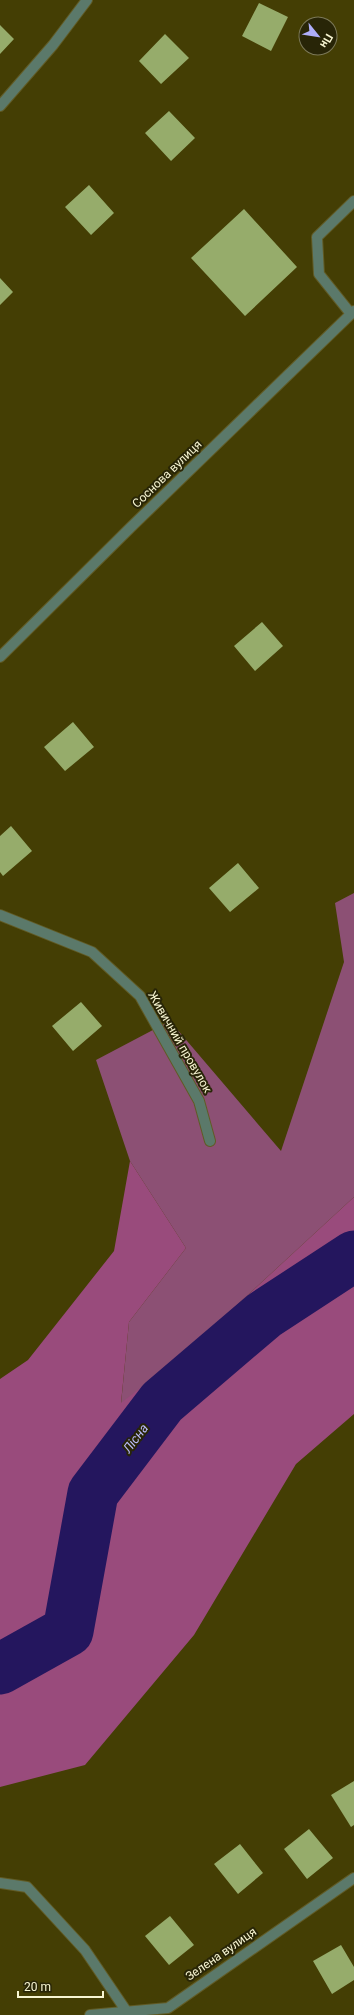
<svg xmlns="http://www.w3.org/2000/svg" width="354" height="2015" font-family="Roboto,sans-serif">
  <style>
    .green { fill: #8c5074 }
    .forest { fill: #994b7c }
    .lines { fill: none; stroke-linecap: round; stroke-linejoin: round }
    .river { stroke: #24165e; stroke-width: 51 }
    .building { fill: #96ac6b }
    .minor-casing { stroke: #615b25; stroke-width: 12 }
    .minor { stroke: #5b796a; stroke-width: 10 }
    .labels { text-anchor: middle; stroke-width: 4; stroke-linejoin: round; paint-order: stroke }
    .street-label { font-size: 12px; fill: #f7f5d2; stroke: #282507 }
    .water-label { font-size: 13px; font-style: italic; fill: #babbfb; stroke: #282507 }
  </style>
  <rect width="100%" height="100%" fill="#443e04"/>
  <path class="green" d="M 354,893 L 354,1197 L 186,1352 L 121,1404 L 129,1322 L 186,1248 L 130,1161 L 96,1060 L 170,1021 L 281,1151 L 344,962 L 335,903 Z"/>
  <path class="forest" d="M 130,1161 L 186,1248 L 129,1322 L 121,1403 L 186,1352 L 354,1197 L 354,1414 L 296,1464 L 194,1635 L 85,1765 L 0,1787 L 0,1379 L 28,1360 L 114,1251 Z"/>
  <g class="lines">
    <path class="river" d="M 0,1669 L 68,1631 L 93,1493 L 162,1402 L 264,1315 L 354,1256"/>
  </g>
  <path class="building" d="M 259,3 L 288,17 L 271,51 L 242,36 Z
    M 0,25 L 14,39 L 0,54 Z
    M 165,34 L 189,58 L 161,84 L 139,61 Z
    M 169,111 L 195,138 L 171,161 L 145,133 Z
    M 89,185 L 114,213 L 91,235 L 65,207 Z
    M 244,209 L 297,267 L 245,316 L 191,258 Z
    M 0,278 L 13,292 L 0,305 Z
    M 262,622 L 283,646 L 255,671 L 234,646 Z
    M 73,722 L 94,747 L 65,771 L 44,747 Z
    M 11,826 L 32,851 L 3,876 L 0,872 L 0,836 Z
    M 238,863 L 259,888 L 230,912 L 209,888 Z
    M 81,1002 L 102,1026 L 73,1051 L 52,1026 Z
    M 354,1781 L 354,1825 L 351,1827 L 331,1795 Z
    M 309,1829 L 333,1858 L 307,1879 L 284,1849 Z
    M 240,1844 L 263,1873 L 238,1894 L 214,1864 Z
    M 170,1916 L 194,1945 L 169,1965 L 145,1936 Z
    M 341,1945 L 354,1967 L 354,1980 L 332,1994 L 313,1961 Z"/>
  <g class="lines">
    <defs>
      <path id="minor" d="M 0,106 L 53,45 L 87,0
        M 351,314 L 319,274 L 317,237 L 354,201
        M 0,657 L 131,527 L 354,311
        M 0,915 L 92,952 L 140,996 L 199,1101 L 210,1141
        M 0,1883 L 27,1887 L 85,1950 L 127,2012
        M 90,2015 L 168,2008 L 354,1878"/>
    </defs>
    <use href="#minor" class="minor-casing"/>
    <use href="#minor" class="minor"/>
  </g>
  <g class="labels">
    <g class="street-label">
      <text transform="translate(167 474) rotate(-44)" y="4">Соснова вулиця</text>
      <text transform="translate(180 1042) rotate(60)" y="4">Живичний провулок</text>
      <text transform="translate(221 1954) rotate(-35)" y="4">Зелена вулиця</text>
    </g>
    <g class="water-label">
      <text transform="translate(135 1438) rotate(-53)" y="5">Лісна</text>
    </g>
  </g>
  <g transform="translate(318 36) rotate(120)"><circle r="19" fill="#282507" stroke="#7b7858"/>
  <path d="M0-3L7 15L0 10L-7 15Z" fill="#afaefa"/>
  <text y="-6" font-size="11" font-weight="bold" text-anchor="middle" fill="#f7f5d2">Пн</text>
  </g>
  <path d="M18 1991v6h85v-6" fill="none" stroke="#f7f5d2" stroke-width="2"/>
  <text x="24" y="1991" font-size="12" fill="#f7f5d2" stroke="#282507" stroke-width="3" paint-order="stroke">20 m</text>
</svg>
